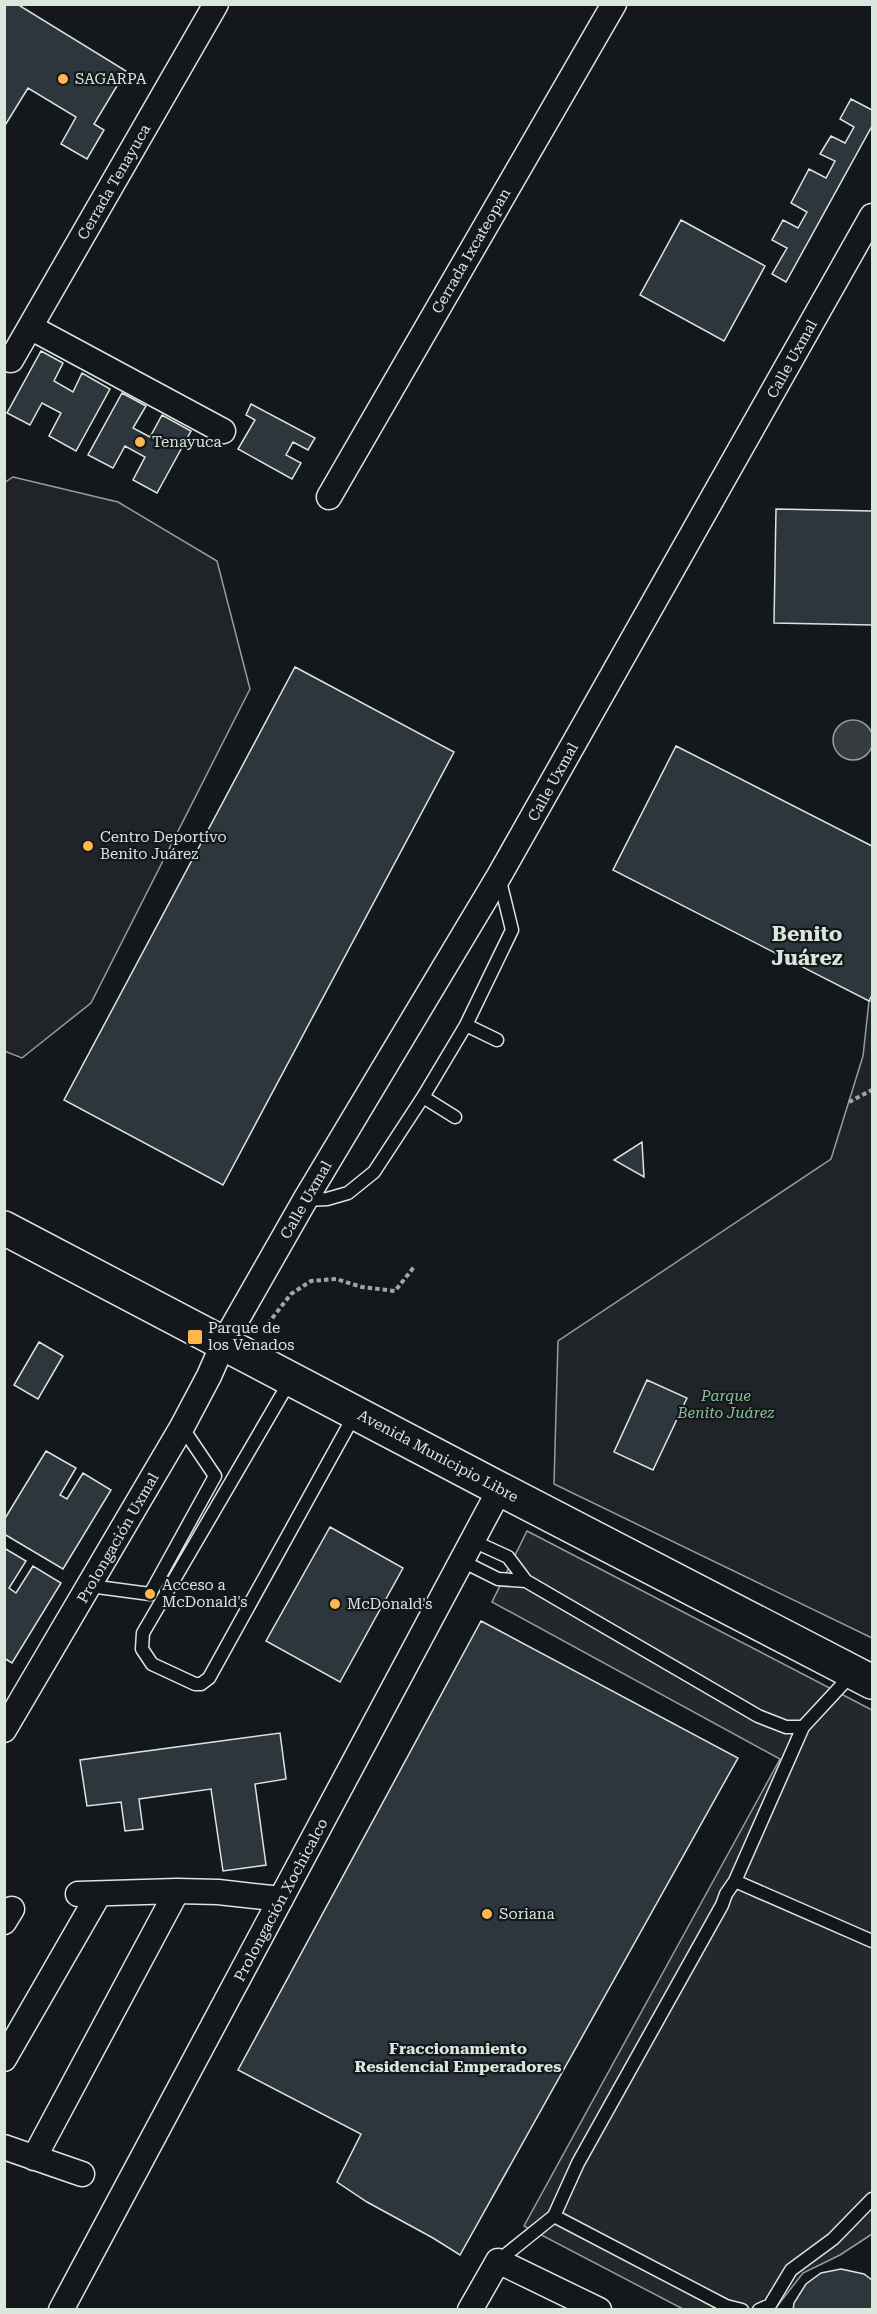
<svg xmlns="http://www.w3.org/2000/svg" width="877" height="2314" font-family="'Roboto Serif',serif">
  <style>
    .green { fill: #202428; stroke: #939e99; stroke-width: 1.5 }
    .parking { fill: #24282b; stroke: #939e99; stroke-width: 1.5 }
    .water { fill: #363b3e; stroke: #939e99; stroke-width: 1.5 }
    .building { fill: #2c363c; stroke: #d8e6dc; stroke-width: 1.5 }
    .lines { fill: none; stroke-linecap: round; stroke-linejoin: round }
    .service-casing { stroke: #d8e6dc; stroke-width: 15 }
    .minor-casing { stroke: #d8e6dc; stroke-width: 27 }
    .primary-casing { stroke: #d8e6dc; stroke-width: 36 }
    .path { stroke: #9da8a2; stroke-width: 4; stroke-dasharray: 4.5 3; stroke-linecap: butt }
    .service { stroke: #14181c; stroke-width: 12 }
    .minor { stroke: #14181c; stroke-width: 24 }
    .primary { stroke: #14181c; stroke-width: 33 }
    .poi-dot { fill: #ffb74d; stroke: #14181c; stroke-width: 2 }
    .labels { text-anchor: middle; stroke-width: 4.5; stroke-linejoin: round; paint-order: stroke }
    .poi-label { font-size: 15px; fill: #d8e6dc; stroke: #14181c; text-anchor: start }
    .street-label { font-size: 15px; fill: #d8e6dc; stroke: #14181c }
    .park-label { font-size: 15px; font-style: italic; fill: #8ac095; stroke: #14181c }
    .neighbourhood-label { font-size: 16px; font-weight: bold; fill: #d8e6dc; stroke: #14181c }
    .district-label { font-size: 21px; font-weight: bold; fill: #d8e6dc; stroke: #14181c }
  </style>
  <rect width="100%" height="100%" fill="#14181c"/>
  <path class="green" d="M 13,477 L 118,502 L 217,561 L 250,689 L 91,1003 L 22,1058 L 4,1051 L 4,483 Z
    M 869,1001 L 872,1001 L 872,1638 L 554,1484 L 558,1341 L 831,1159 L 863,1056 Z"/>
  <path class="parking" d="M 527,1531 L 872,1710 L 872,2234 L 840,2255 L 803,2273 L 775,2309 L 683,2309 L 524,2226 L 780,1759 L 492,1602 Z"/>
  <path class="water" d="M833 740a20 20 0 1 1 40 0a20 20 0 1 1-40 0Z"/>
  <path class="building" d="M 4,4 L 17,4 L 126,71 L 94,124 L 104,130 L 87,159 L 61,144 L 76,117 L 28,88 L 4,127 Z
    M 851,99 L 872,110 L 872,126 L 786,282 L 772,274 L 787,248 L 772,240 L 783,220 L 798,228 L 807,212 L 791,203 L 809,169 L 826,178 L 835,161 L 820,154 L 831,136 L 845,143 L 854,127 L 840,119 Z
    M 681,220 L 765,266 L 724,341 L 640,295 Z
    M 41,351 L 63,363 L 54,381 L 73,392 L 82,373 L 110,389 L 76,451 L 49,436 L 61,413 L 42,403 L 30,425 L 7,413 Z
    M 122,393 L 146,406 L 133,428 L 150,437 L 162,415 L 191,431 L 157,493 L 133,480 L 145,457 L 125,446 L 113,468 L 88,455 Z
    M 251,404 L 315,438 L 308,450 L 293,442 L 286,455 L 301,463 L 292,479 L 238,449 L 255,420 L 246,415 Z
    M 776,509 L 872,511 L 872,625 L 774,623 Z
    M 295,667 L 454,752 L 223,1185 L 64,1100 Z
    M 676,746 L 872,846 L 872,995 L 869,1001 L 613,870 Z
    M 642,1142 L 644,1177 L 614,1160 Z
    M 39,1342 L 63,1356 L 38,1399 L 14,1385 Z
    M 647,1380 L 687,1398 L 653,1470 L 614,1452 Z
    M 46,1451 L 76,1468 L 60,1495 L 67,1499 L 83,1473 L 111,1490 L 63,1569 L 4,1534 L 4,1520 Z
    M 330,1527 L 403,1568 L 340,1682 L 266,1641 Z
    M 4,1548 L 26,1561 L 9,1588 L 16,1593 L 33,1566 L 61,1583 L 12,1663 L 4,1658 Z
    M 481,1621 L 738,1758 L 460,2255 L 433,2238 L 367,2202 L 337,2182 L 361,2134 L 238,2070 Z
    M 280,1733 L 286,1779 L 255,1784 L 266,1865 L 223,1871 L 211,1789 L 139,1799 L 143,1829 L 125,1831 L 121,1802 L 87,1806 L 80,1760 Z
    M 841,2269 L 864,2274 L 872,2280 L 872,2310 L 793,2310 L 794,2303 L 806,2284 L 821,2273 Z"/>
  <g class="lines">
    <defs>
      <path id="service" d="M 466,1025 L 497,1040
        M 423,1097 L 455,1117
        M 305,1200 L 327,1199 L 348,1193 L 374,1172 L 423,1097 L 466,1025 L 512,930 L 499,877
        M 291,1379 L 143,1633 L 142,1649 L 152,1664 L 195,1684 L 201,1684 L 209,1678 L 355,1414
        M 473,1541 L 508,1557 L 526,1581 L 758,1716 L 786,1727 L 803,1727
        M 462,1561 L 498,1579 L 526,1581
        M 90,1586 L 150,1594 L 215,1476 L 182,1427
        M 735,1881 L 803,1727 L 853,1673
        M 498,2261 L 554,2216
        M 742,2310 L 726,2306 L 554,2216 L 578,2163 L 722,1905 L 726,1894 L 735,1881 L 872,1941
        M 759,2310 L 770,2305 L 791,2270 L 833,2239 L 872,2199"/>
      <path id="minor" d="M 30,327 L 223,431
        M 11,360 L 216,4
        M 329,497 L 614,4
        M 4,1730 L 182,1427 L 209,1376 L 224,1342 L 305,1200 L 499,876 L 872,216
        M 78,1894 L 177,1891 L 218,1892 L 281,1899
        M 4,1922 L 12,1909
        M 4,2059 L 99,1894
        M 4,2147 L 82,2174
        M 34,2158 L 177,1891
        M 61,2310 L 500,1489
        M 470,2310 L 498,2261 L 599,2310"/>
      <path id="primary" d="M 4,1228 L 500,1489 L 872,1682"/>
    </defs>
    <use href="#service" class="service-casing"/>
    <use href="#minor" class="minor-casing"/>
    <use href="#primary" class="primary-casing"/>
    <path class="path" d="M 849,1102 L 872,1090
      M 263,1330 L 291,1294 L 311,1281 L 336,1279 L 362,1287 L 395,1291 L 414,1267"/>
    <use href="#service" class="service"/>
    <use href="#minor" class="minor"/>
    <use href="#primary" class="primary"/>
  </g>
  <g class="poi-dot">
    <circle cx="63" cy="79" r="6"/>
    <circle cx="140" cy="442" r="6"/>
    <circle cx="88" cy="846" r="6"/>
    <rect x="187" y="1329" width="16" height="16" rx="3"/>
    <circle cx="150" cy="1594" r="6"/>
    <circle cx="335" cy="1604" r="6"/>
    <circle cx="487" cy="1914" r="6"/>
  </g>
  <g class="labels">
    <g class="poi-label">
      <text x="75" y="84">SAGARPA</text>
      <text x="152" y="447">Tenayuca</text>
      <text x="100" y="842">Centro Deportivo<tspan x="100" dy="17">Benito Juárez</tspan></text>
      <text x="208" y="1333">Parque de<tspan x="208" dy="17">los Venados</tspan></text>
      <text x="162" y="1590">Acceso a<tspan x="162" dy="17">McDonald's</tspan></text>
      <text x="347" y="1609">McDonald's</text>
      <text x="499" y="1919">Soriana</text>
    </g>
    <g class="street-label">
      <text transform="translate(114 182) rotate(-60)" y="5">Cerrada Tenayuca</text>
      <text transform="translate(471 251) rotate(-60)" y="5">Cerrada Ixcateopan</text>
      <text transform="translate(792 359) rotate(-61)" y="5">Calle Uxmal</text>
      <text transform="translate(553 782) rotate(-61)" y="5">Calle Uxmal</text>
      <text transform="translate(306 1200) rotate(-60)" y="5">Calle Uxmal</text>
      <text transform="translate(438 1456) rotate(28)" y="5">Avenida Municipio Libre</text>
      <text transform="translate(118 1538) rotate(-60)" y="5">Prolongación Uxmal</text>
      <text transform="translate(281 1900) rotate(-62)" y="5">Prolongación Xochicalco</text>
    </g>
    <g class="park-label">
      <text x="726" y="1401">Parque<tspan x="726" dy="17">Benito Juárez</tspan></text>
    </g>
    <g class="neighbourhood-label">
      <text x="458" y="2054">Fraccionamiento<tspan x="458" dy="18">Residencial Emperadores</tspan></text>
    </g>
    <g class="district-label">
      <text x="807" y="941">Benito<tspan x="807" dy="24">Juárez</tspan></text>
    </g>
  </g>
  <rect width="877" height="2314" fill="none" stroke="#d8e6dc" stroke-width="12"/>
</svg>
